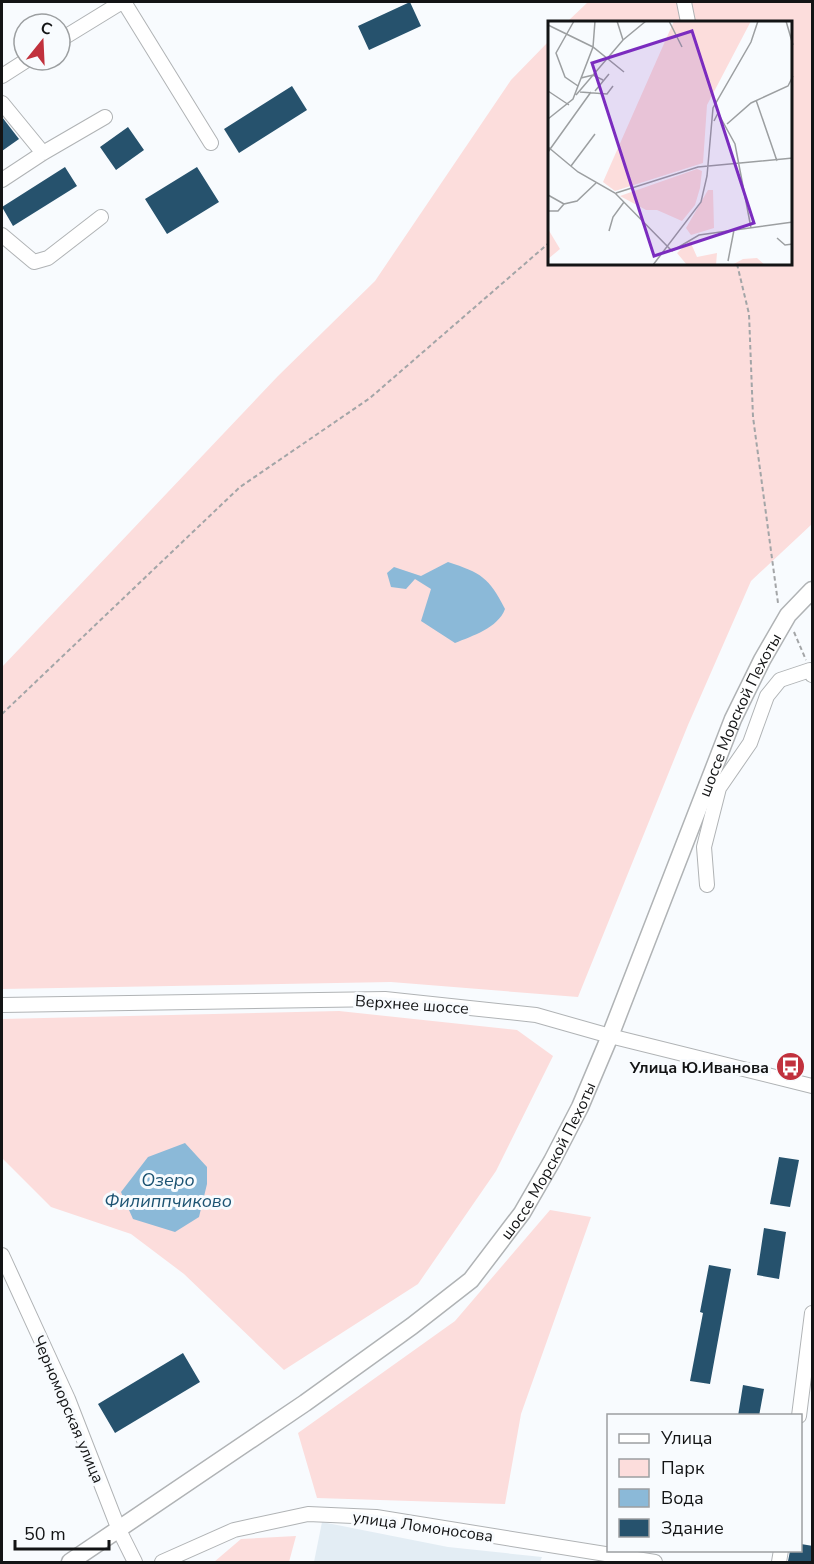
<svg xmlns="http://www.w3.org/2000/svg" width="814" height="1564" font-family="'Nunito Sans',sans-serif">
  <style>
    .built { fill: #e3edf4 }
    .green { fill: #fcdddc }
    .water { fill: #8bb9d8 }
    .building { fill: #26526d }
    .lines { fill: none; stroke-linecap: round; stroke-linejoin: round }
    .minor-casing { stroke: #b0b3b5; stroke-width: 16 }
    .major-casing { stroke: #b0b3b5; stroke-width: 19 }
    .path { stroke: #a3a5a7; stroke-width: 2; stroke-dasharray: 4.5 3; stroke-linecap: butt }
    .minor { stroke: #fff; stroke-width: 14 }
    .major { stroke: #fff; stroke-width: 16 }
    .labels { text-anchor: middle; stroke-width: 6; stroke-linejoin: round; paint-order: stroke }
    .street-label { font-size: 16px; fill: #131415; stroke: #f8fbfe }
    .poi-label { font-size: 16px; font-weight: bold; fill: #131415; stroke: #f8fbfe; text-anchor: end }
    .water-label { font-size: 18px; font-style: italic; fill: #1c5372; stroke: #f8fbfe }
    .inset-road { fill: none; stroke: #9c9fa1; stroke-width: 1.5 }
    .view { fill: #7b2cbf; fill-opacity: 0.15; stroke: #7b2cbf; stroke-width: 3 }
    .inset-edge { fill: none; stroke: #131415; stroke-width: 3 }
  </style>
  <rect width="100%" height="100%" fill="#f8fbfe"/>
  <path class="built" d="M 322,1522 L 448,1547 L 542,1557 L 540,1562 L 314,1562 Z"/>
  <path class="green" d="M 588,2 L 812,2 L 812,524 L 751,581 L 688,725 L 578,997 L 391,982 L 2,989 L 2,667 L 278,376 L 375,281 L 511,80 L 550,40 L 550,264 L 792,264 L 792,22 L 567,22 Z
    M 339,1011 L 517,1030 L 553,1056 L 496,1171 L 418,1284 L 284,1370 L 184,1274 L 131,1234 L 51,1207 L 2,1158 L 2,1019 Z
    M 550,1210 L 591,1217 L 521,1414 L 505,1504 L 317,1498 L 298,1433 L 455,1321 Z
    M 296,1536 L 289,1562 L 214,1562 L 241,1539 Z"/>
  <path class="water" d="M 448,562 C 481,573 489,577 505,609 C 498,628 472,636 455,643 L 421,621 L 431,589 L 415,579 L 406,589 L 391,587 L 387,573 L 394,567 L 421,576 Z
    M 185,1143 L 207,1167 L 207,1184 L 199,1217 L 175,1232 L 133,1219 L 121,1192 L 148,1157 Z"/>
  <path class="building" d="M 410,2 L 421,26 L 369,50 L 358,26 Z
    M 292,86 L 307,110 L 239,153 L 224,129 Z
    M 2,117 L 19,139 L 2,151 Z
    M 128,127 L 144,150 L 116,170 L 100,147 Z
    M 65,167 L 77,186 L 13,226 L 2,207 Z
    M 197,167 L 219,202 L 167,234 L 145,199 Z
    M 779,1157 L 799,1160 L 790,1207 L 770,1204 Z
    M 764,1228 L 786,1232 L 779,1279 L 757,1275 Z
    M 709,1265 L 731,1269 L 710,1384 L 690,1381 L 703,1313 L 700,1312 Z
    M 183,1353 L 200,1382 L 115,1433 L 98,1404 Z
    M 743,1385 L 764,1389 L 759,1416 L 738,1416 Z
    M 801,1544 L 813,1546 L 813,1563 L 788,1561 L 790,1551 L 801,1551 Z"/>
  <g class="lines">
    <defs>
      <path id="minor" d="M 124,2 L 211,143
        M 684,2 L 688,22
        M 60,40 L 122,2
        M 2,76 L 27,60
        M 2,103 L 43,153
        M 2,180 L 43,153 L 105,117
        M 2,235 L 34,262 L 48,258 L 101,217
        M 707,885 L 704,847 L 719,788 L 750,743 L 767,696 L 780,680 L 810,670 L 812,675
        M 2,1005 L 385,999 L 536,1015 L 610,1036 L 812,1086
        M 2,1255 L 68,1399 L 119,1530 L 135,1562
        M 799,1416 L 812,1313
        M 162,1562 L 234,1530 L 308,1514 L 376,1517 L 655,1562
        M 779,1562 L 781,1550"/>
      <g id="major">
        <path id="s1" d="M 70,1562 L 305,1403 L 412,1326 L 471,1280 L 522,1213 L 552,1161 L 580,1107 L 610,1036 L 733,719 L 762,660 L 788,615 L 812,590"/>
      </g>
    </defs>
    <use href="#minor" class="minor-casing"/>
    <use href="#major" class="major-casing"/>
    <path class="path" d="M 737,264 L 749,314 L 753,417 L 778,603
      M 794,632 L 806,660
      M 2,714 L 240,487 L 370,398 L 550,242"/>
    <use href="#minor" class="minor"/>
    <use href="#major" class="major"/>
  </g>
  <defs>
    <symbol id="bus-disc" viewBox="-11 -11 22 22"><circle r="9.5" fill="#c1313d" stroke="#f8fbfe"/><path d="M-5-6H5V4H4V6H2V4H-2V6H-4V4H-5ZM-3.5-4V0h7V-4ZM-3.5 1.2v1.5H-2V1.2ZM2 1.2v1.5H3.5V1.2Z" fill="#fff"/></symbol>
  </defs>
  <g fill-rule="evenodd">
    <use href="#bus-disc" x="774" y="1050" width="33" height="33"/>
  </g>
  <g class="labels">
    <g class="street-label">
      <text dy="6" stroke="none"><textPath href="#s1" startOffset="1119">шоссе Морской Пехоты</textPath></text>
      <text transform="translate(412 1004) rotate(4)" y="6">Верхнее шоссе</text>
      <text dy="6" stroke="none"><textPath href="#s1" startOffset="633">шоссе Морской Пехоты</textPath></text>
      <text transform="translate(69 1409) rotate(67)" y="6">Черноморская улица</text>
      <text transform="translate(423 1526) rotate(8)" y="6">улица Ломоносова</text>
    </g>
    <g class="poi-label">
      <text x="769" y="1073">Улица Ю.Иванова</text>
    </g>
    <g class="water-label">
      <text x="168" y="1186">Озеро<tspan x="168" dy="21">Филиппчиково</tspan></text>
    </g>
  </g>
  <g transform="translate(548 21)">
    <rect width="244" height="244" fill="#f8fbfe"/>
    <path d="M 126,0 L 203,0 L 159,84 L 155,142 L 67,170 L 55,161 ZM 149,148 L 154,150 L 152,167 L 147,184 L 134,200 L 109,189 L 98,189 L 72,175 ZM 160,169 L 165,169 L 166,207 L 143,214 L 138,207 ZM 0,208 L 12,228 L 0,238 ZM 142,220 L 149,236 L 169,232 L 168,244 L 139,244 L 129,232 ZM 209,237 L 217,244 L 184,244 L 195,238 Z" fill="#fcdddc"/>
    <path class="inset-road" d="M 26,0 L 8,32 L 17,56 L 30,65M 69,0 L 75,19M 121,0 L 134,26M 238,0 L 245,24M 0,4 L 45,26 L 76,51M 33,57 L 45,54 L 55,59M 0,70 L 21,84M 47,70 L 61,53M 32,71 L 59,73 L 65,65M 28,74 L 75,19 L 98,0M 208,79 L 229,140M 0,98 L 25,78 L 45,26 L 47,0M 166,100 L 170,92 L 187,123 L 203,207M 179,103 L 203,82 L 240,65 L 245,55M 0,126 L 30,151 L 67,172 L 124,230 L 151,214 L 245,201M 0,131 L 43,71M 23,145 L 47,113M 68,172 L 150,146 L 245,137M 0,174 L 16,183M 0,190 L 10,190 L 16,183 L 29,180 L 48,162M 61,210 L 65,196 L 76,181M 229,217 L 237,224 L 245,223M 180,240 L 186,209M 105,244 L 153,181 L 159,155 L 165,87 L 203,21 L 210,0"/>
    <path class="view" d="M 144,10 L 206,202 L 106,235 L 44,42 Z"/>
    <rect width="244" height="244" class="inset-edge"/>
  </g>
  <rect width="814" height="1564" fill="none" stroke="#131415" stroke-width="6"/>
  <rect x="607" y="1414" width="195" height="138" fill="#f8fbfe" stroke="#9c9fa1" stroke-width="1.5"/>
  <rect x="619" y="1434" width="30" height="9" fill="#ffffff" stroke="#9c9fa1" stroke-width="1.5"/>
  <text x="661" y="1444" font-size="18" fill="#131415">Улица</text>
  <rect x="619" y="1459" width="30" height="18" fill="#fcdddc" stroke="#9c9fa1" stroke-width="1.5"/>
  <text x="661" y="1474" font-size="18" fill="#131415">Парк</text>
  <rect x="619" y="1489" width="30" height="18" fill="#8bb9d8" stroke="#9c9fa1" stroke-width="1.5"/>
  <text x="661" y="1504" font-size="18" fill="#131415">Вода</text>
  <rect x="619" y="1519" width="30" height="18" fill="#26526d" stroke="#9c9fa1" stroke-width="1.5"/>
  <text x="661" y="1534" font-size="18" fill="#131415">Здание</text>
  <g transform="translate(42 42) rotate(18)"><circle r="28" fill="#f8fbfe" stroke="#9c9fa1" stroke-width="1.5"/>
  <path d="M0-4.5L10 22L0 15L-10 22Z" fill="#c1313d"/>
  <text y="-9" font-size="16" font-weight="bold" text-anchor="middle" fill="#131415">С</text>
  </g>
  <path d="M15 1540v9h94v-9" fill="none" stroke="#131415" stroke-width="3"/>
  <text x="24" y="1540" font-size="18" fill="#131415" stroke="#f8fbfe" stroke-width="4.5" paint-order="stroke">50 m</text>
</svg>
